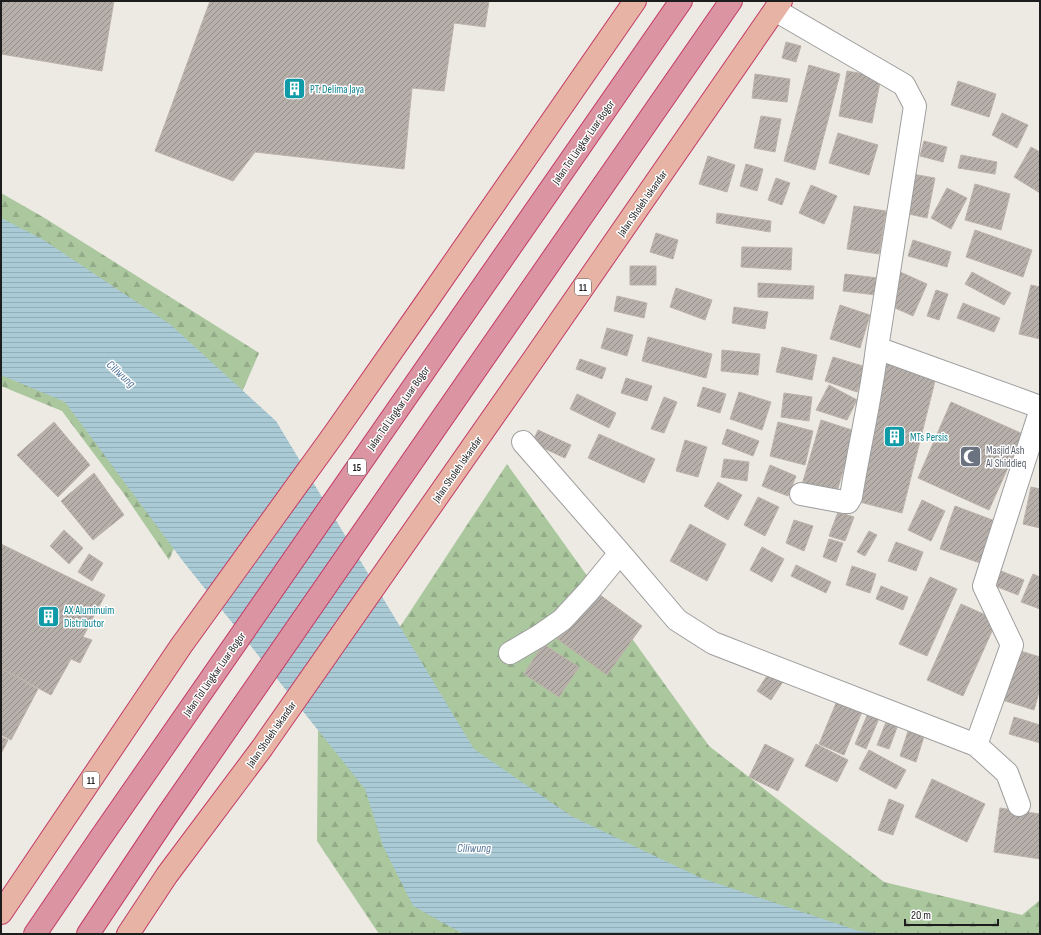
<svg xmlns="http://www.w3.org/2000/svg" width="1041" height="935" font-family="'Sofia Sans Condensed',sans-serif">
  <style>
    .forest { fill: url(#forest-firs) }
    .water { fill: url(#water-rules) }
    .building { fill: url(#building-hatch); stroke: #bdb2a9 }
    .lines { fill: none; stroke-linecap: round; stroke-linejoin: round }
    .minor-casing { stroke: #9e9e9e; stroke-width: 24 }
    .trunk-casing { stroke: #c33a67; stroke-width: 24 }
    .motorway-casing { stroke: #c33a67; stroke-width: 24 }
    .minor { stroke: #fff; stroke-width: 22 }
    .trunk { stroke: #e6b3a4; stroke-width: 22 }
    .motorway { stroke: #db95a2; stroke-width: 22 }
    .labels { text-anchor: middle; stroke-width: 3; stroke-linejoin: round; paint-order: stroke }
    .shield { fill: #fff; stroke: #616161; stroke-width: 1 }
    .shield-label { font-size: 10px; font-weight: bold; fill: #1d1d1d }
    .culture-label { font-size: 11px; fill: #0d838f; stroke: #fff; text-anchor: start }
    .street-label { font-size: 11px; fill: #1d1d1d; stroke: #fff }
    .worship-label { font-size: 11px; fill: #5b616d; stroke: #fff; text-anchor: start }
    .water-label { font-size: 12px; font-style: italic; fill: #53759a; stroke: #fff }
  </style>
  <defs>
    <pattern id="forest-firs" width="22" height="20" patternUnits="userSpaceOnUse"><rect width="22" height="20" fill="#aac79e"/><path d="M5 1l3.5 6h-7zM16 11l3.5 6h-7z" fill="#92aa88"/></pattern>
    <pattern id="water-rules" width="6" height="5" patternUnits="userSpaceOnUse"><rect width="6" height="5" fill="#aacbd5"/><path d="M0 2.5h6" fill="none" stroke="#92aeb6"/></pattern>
    <pattern id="building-hatch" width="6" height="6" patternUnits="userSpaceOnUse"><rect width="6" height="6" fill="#b6afaa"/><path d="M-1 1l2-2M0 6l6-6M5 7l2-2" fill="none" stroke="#938e8a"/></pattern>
  </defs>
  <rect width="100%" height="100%" fill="#edeae4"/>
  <path class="forest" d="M 1,193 L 43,217 L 259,353 L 169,560 L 124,494 L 62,411 L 1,386 Z
    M 507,464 L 709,746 L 884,882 L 1022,915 L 1040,900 L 1040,934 L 379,934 L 317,841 L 318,731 L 400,627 Z"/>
  <path class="water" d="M 1,218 L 42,239 L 171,325 L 276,421 L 474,749 L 571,816 L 701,878 L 859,931 L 886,934 L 465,934 L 456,930 L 413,906 L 383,846 L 365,789 L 182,560 L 65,402 L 1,375 Z"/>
  <path class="building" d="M 1,1 L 114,1 L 102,71 L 1,54 Z
    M 210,1 L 489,1 L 485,27 L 454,23 L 444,91 L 412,88 L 404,169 L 255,152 L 233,181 L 155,151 Z
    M 786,42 L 801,46 L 796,62 L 782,58 Z
    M 809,65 L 840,74 L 815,170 L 784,161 Z
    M 847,71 L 881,77 L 872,123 L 839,116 Z
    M 755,74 L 790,79 L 787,102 L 752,98 Z
    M 958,81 L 996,94 L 989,117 L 951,105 Z
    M 1002,113 L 1028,125 L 1017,148 L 992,135 Z
    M 761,116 L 781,119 L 775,152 L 754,148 Z
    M 838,133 L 878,145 L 869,175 L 829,163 Z
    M 924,141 L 947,147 L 943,162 L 920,156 Z
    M 1031,147 L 1040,152 L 1040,193 L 1014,177 Z
    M 961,155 L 997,162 L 995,174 L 958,168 Z
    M 708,156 L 735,165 L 727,192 L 699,184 Z
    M 746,164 L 763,169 L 757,191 L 740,186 Z
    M 912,174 L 935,178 L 927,218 L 904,213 Z
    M 776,178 L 790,183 L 782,205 L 768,200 Z
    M 975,184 L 1010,194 L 1001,230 L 965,220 Z
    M 811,185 L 837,196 L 824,224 L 799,213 Z
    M 947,188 L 967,198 L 951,229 L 931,218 Z
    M 854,206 L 886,211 L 879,254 L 847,249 Z
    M 717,213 L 771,221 L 770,232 L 716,223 Z
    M 975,230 L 1032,250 L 1023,277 L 966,257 Z
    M 656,233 L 678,240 L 673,259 L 650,252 Z
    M 913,240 L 951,252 L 947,267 L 908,256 Z
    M 742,247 L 792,248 L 791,270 L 741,267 Z
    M 630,266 L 656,266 L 656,285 L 630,285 Z
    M 898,271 L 927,284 L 913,316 L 884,303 Z
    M 972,272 L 1011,293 L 1004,305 L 965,284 Z
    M 845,274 L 878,278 L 876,295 L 843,291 Z
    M 758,283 L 814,286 L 813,299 L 758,297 Z
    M 1031,285 L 1040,287 L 1040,339 L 1019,334 Z
    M 676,288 L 712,300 L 705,320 L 670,307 Z
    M 936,290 L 948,294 L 939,320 L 927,316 Z
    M 617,296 L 647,303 L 644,318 L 614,311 Z
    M 963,303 L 1000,318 L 994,332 L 957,318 Z
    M 840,305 L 870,315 L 860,348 L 830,339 Z
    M 734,307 L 768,312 L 765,329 L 732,323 Z
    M 607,328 L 633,335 L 627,356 L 601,348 Z
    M 648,337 L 712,354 L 706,378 L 642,361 Z
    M 782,347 L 817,355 L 812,380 L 776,372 Z
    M 722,350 L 760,354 L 758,375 L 721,371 Z
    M 833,357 L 866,367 L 857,392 L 825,381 Z
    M 580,359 L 606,368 L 602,379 L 576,369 Z
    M 886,360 L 937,373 L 902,513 L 852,500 Z
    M 626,378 L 652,386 L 647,401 L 621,393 Z
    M 829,385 L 857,400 L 847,420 L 816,410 Z
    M 703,387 L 726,394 L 720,413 L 697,406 Z
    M 739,392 L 771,402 L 762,430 L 730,419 Z
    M 784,393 L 812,397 L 809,421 L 781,417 Z
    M 577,394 L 616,413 L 609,428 L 570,409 Z
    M 664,397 L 677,402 L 664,433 L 651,429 Z
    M 951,402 L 1023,434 L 989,510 L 918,478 Z
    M 821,420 L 855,431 L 835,498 L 801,488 Z
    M 54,422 L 90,465 L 58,497 L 17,455 Z
    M 778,422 L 813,431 L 805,465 L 770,456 Z
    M 727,429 L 759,441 L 753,456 L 722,444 Z
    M 538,430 L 571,445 L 565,458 L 532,443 Z
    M 599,434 L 655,459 L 644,483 L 588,458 Z
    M 685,440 L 707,447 L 698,477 L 676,471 Z
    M 724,459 L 749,462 L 747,481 L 721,477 Z
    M 770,465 L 796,476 L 788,496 L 762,486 Z
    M 94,473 L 124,515 L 93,540 L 61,501 Z
    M 718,482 L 742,495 L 728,520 L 704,506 Z
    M 1031,487 L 1040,489 L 1040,528 L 1023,524 Z
    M 758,497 L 779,507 L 765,536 L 744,525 Z
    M 922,500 L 945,511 L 931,541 L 908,530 Z
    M 955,506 L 998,522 L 983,564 L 940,549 Z
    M 838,512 L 854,517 L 845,541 L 829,536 Z
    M 794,520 L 813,526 L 804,551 L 786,543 Z
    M 690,524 L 726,544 L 707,581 L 670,561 Z
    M 64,530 L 83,548 L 69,564 L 50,546 Z
    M 869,531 L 877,535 L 865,556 L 857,552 Z
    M 829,539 L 843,543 L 836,562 L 823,557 Z
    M 896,542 L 923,552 L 916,571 L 888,561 Z
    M 1,544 L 105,595 L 83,637 L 92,640 L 80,663 L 71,659 L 51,695 L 1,668 Z
    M 762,547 L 784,559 L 772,582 L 750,570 Z
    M 89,554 L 103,563 L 92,581 L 78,572 Z
    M 796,565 L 831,582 L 826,593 L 791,576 Z
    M 852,566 L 876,574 L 870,593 L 846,585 Z
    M 1001,571 L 1024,580 L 1018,595 L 995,586 Z
    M 1033,574 L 1040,577 L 1040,609 L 1021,602 Z
    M 930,577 L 957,589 L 927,656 L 899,644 Z
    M 881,586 L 908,597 L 903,610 L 876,599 Z
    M 592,589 L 642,626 L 607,675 L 556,638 Z
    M 961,604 L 997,620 L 963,696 L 927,680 Z
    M 543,644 L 579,667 L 559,697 L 524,674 Z
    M 1014,649 L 1040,657 L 1040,689 L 1034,710 L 999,699 Z
    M 1,668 L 38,689 L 11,740 L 1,735 Z
    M 770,671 L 784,680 L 771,700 L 757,691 Z
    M 839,696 L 864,707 L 844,755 L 819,744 Z
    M 869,711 L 880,716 L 866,749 L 855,744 Z
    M 888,717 L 899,722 L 889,749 L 877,745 Z
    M 1014,717 L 1040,725 L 1040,743 L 1009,734 Z
    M 910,725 L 926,730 L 916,762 L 900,756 Z
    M 1,737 L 8,740 L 1,754 Z
    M 765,744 L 794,759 L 778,791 L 749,777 Z
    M 816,744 L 848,760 L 837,782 L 805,766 Z
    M 869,750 L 906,770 L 896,789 L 859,769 Z
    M 932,779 L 985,804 L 967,842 L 915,817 Z
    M 889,799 L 904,805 L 893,835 L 878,830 Z
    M 1000,808 L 1040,814 L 1040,859 L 994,852 Z"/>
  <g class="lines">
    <defs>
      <path id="minor" d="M 775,10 L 904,85 L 915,106 L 877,348 L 1040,407
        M 523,442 L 620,553 L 677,620 L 713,643 L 976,745 L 1012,645 L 984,586 L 1040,412
        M 801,494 L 844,502 L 848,502 L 851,497 C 859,447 871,398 877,348
        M 510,653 L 539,636 L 562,620 L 588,592 L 620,553
        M 976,745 L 1007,773 L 1019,805"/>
      <path id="trunk" d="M 1,913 L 181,646 L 334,434 L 425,304 L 635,1
        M 128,934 L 167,875 L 262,748 L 535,357 L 781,1"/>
      <path id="motorway" d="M 35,934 L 99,840 L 681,1
        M 88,934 L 166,817 L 731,1"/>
    </defs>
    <use href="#minor" class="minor-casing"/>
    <use href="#trunk" class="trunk-casing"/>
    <use href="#motorway" class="motorway-casing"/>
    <use href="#minor" class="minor"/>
    <use href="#trunk" class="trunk"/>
    <use href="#motorway" class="motorway"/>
  </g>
  <defs>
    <symbol id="building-square" viewBox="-11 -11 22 22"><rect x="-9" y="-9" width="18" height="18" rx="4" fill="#0f9aa8" stroke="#fff"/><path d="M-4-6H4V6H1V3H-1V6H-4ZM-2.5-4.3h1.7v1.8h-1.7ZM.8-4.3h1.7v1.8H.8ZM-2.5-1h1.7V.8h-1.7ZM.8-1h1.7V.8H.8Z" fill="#fff"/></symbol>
    <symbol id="mosque-square" viewBox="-11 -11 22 22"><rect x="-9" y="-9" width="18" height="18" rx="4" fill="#6b7280" stroke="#fff"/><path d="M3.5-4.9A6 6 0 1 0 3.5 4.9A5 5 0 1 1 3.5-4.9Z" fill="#fff"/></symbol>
  </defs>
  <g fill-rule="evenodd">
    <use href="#building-square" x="282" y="76" width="25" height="25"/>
    <use href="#building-square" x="882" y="424" width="25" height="25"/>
    <use href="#mosque-square" x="958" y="444" width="25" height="25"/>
    <use href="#building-square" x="36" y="604" width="25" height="25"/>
  </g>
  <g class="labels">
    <g class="shield">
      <rect x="575" y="279" width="16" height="16" rx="3"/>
      <rect x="348" y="459" width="18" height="16" rx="3"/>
      <rect x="83" y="772" width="16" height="16" rx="3"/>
    </g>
    <g class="shield-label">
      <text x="583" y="291">11</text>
      <text x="357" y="471">15</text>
      <text x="91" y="784">11</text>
    </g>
    <g class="culture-label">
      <text x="310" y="93">PT. Delima Jaya</text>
      <text x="910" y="441">MTs Persis</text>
      <text x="64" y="614">AX Aluminuim<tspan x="64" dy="13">Distributor</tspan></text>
    </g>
    <g class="street-label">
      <text transform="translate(583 142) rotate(-55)" y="4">Jalan Tol Lingkar Luar Bogor</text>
      <text transform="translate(642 203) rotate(-55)" y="4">Jalan Sholeh Iskandar</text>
      <text transform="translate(398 408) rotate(-55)" y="4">Jalan Tol Lingkar Luar Bogor</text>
      <text transform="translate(457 469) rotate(-55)" y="4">Jalan Sholeh Iskandar</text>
      <text transform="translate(214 674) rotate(-55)" y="4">Jalan Tol Lingkar Luar Bogor</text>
      <text transform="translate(271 734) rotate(-55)" y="4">Jalan Sholeh Iskandar</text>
    </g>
    <g class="worship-label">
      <text x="986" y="454">Masjid Ash<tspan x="986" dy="13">Al Shiddieq</tspan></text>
    </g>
    <g class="water-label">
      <text transform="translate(121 374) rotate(42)" y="4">Ciliwung</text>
      <text x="474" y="852">Ciliwung</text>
    </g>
  </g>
  <rect width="1041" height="935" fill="none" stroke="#1d1d1d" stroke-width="4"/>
  <path d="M905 919v6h93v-6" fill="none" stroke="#1d1d1d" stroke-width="2"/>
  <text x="911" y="919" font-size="12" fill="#1d1d1d" stroke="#ffffff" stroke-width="3" paint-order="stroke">20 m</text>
</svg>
